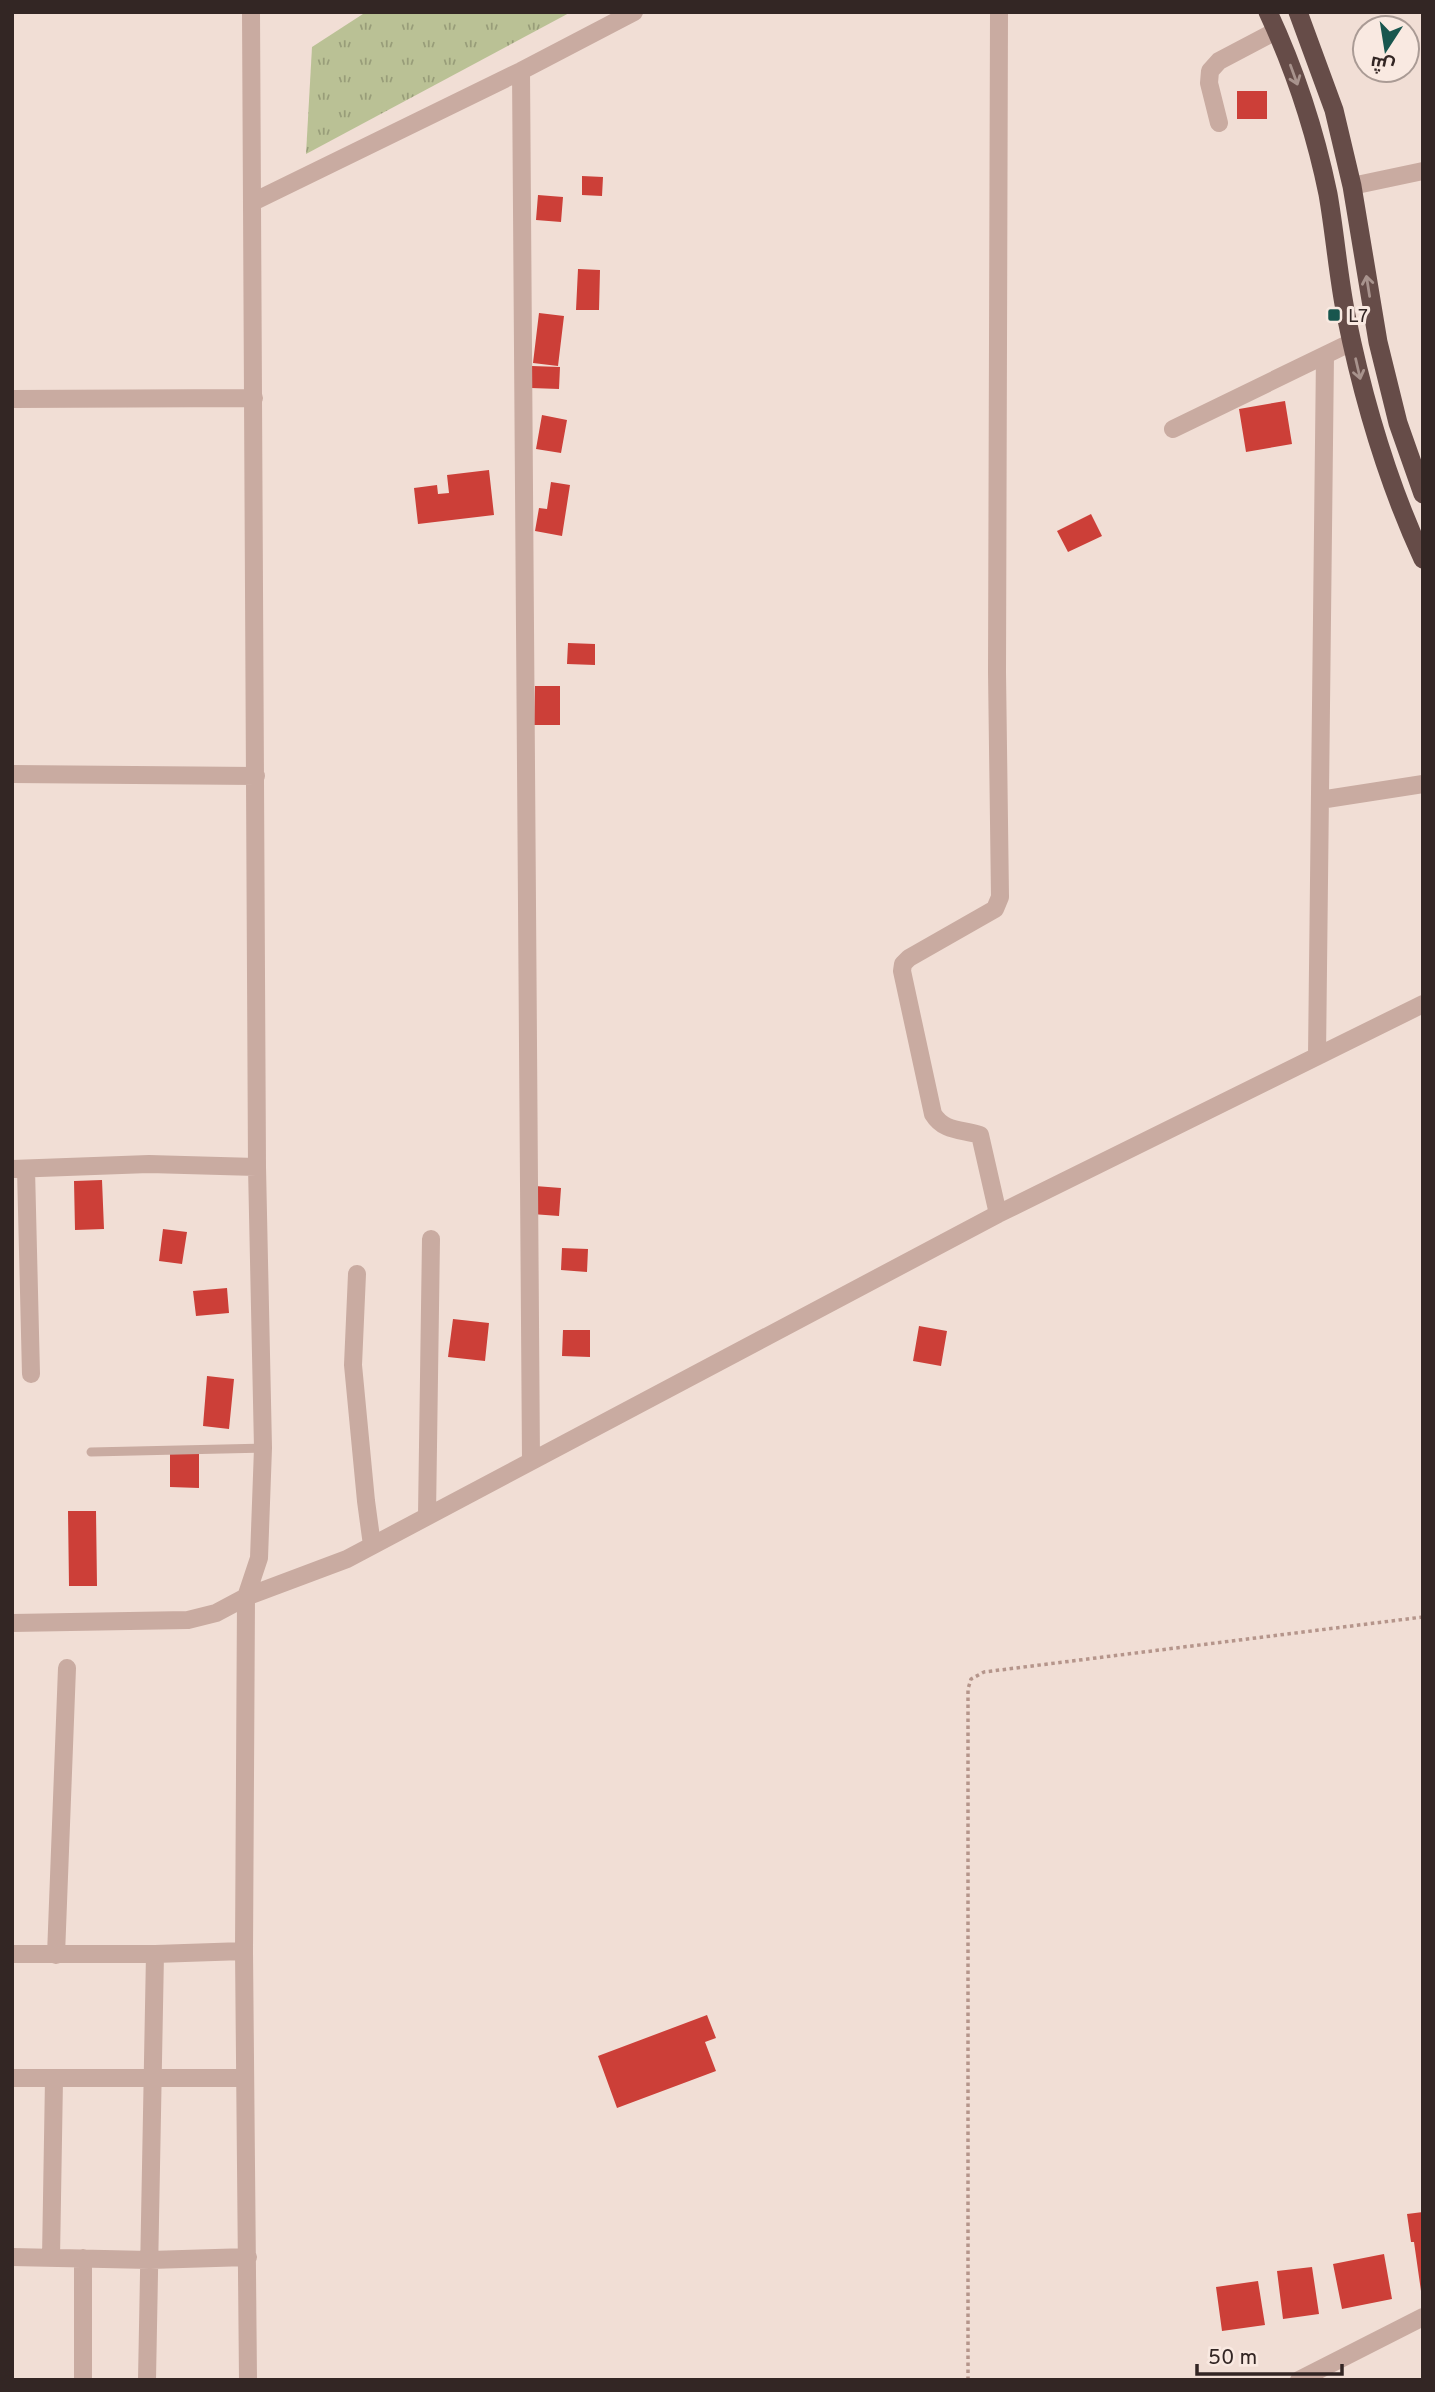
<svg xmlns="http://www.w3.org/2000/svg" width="1435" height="2392" font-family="Overpass,Cairo,sans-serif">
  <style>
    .grass { fill: url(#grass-tufts) }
    .building { fill: #cc3f38 }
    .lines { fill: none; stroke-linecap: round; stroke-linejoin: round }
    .path { stroke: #b5958b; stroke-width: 3.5; stroke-dasharray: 3.5 3.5; stroke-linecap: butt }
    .service { stroke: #c9aba1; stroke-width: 9 }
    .minor { stroke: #c9aba1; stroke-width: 18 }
    .trunk { stroke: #664c48; stroke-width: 19 }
    .oneway { stroke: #a8938d }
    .poi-dot { fill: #18564e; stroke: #f9e9e1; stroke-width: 2.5 }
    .labels { text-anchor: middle; stroke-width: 6; stroke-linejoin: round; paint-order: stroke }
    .poi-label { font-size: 19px; fill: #332624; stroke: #f9e9e1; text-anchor: start }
  </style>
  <defs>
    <pattern id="grass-tufts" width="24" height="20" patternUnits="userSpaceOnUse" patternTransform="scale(1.75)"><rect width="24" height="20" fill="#bac195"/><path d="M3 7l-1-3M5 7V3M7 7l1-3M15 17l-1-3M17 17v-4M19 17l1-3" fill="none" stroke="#989d79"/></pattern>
  </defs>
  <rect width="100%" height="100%" fill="#f1ded5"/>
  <path class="grass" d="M 366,12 L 571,12 L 306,154 L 312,47 Z"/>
  <path class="building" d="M 1237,91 L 1267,91 L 1267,119 L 1237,119 Z
    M 582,176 L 603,177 L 602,196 L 582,195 Z
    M 538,195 L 563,197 L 561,222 L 536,220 Z
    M 578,269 L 600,270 L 599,310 L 576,310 Z
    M 539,313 L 564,316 L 558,366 L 533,363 Z
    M 532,366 L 560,367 L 559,389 L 531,388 Z
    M 1285,401 L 1292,444 L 1246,452 L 1239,409 Z
    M 542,415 L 567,420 L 561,453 L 536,449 Z
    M 489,470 L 494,515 L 418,524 L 414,488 L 437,485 L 438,494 L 449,493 L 447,475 Z
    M 551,482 L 570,485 L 562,536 L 535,531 L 539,508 L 547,509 Z
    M 1091,514 L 1102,536 L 1068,552 L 1057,531 Z
    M 568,643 L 595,644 L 595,665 L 567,664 Z
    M 535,686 L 560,686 L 560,725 L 534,725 Z
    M 102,1180 L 104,1229 L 75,1230 L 74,1181 Z
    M 535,1186 L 561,1188 L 559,1216 L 532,1214 Z
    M 163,1229 L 187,1232 L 182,1264 L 159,1261 Z
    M 562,1248 L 588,1249 L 587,1272 L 561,1270 Z
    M 227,1288 L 229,1313 L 196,1316 L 193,1291 Z
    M 453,1319 L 489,1323 L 485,1361 L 448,1357 Z
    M 919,1326 L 947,1331 L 941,1366 L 913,1361 Z
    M 563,1330 L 590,1330 L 590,1357 L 562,1356 Z
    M 207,1376 L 234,1379 L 229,1429 L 203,1426 Z
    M 170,1453 L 199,1454 L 199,1488 L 170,1487 Z
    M 68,1511 L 96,1511 L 97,1586 L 69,1586 Z
    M 707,2015 L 716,2038 L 705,2042 L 716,2071 L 617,2108 L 598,2056 Z
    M 1423,2212 L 1423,2291 L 1421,2291 L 1414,2242 L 1411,2242 L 1407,2214 Z
    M 1384,2254 L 1392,2299 L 1342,2309 L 1333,2264 Z
    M 1312,2267 L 1319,2314 L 1283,2319 L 1277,2271 Z
    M 1258,2281 L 1265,2325 L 1222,2331 L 1216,2287 Z"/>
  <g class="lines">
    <path class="path" d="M 968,2380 L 968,1689 L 971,1679 L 984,1672 L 1423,1617"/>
    <path class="service" d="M 91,1452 L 263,1448"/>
    <path class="minor" d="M 521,71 L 531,1461
      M 1219,123 L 1209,83 L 1210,71 L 1219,61 L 1276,31
      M 1352,186 L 1423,171
      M 253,202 L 521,71 L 634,12
      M 12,399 L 254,398
      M 1173,429 L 1352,342
      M 12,774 L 256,776
      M 1320,800 L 1423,784
      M 1317,1056 L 1325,355
      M 12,1169 L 149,1164 L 257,1167
      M 26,1169 L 31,1374
      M 998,1214 L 980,1135 C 961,1129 944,1132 933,1114 L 902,971 L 903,964 L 909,958 L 995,909 L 1000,897 L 997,672 L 999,12
      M 357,1274 L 353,1365 L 366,1501 L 372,1545
      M 427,1515 L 431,1239
      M 12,1623 L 188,1620 L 216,1613 L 246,1597 L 347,1559 L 998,1214 L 1423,1004
      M 12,1954 L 155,1954 L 244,1951
      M 56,1955 L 67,1668
      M 12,2078 L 245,2078
      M 12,2257 L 150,2260 L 248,2257
      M 51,2258 L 54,2079
      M 83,2380 L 83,2258
      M 147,2380 L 155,1954
      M 248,2380 L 244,1951 L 246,1597 L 259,1558 L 263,1448 L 257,1167 L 251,12
      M 1299,2380 L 1423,2317"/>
    <path class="trunk" d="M 1268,12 C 1295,70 1315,131 1328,194 C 1335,234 1338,275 1346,315 C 1363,399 1387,481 1423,559
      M 1298,12 L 1334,110 L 1352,186 L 1378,342 L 1398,423 L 1423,494"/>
  </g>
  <defs><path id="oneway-shaft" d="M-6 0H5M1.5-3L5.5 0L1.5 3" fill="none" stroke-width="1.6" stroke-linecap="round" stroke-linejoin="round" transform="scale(1.75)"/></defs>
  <g class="oneway">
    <use href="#oneway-shaft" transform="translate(1294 75) rotate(70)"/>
    <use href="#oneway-shaft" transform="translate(1368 286) rotate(-99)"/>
    <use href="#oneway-shaft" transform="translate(1358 369) rotate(77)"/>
  </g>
  <rect class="poi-dot" x="1327" y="308" width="14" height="14" rx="3.5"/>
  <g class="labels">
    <g class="poi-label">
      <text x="1348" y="322">L7</text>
    </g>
  </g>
  <rect width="1435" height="2392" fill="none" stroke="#332624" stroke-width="28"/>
  <g transform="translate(1386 49) rotate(192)"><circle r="33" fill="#f9e9e1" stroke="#aa9b95" stroke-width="2"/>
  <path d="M0-5L12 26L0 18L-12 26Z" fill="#18564e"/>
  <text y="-10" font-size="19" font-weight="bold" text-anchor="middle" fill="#332624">ش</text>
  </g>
  <path d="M1197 2364v10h145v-10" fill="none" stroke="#332624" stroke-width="3.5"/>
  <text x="1208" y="2364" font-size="21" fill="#332624" stroke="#f9e9e1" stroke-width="5" paint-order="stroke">50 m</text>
</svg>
